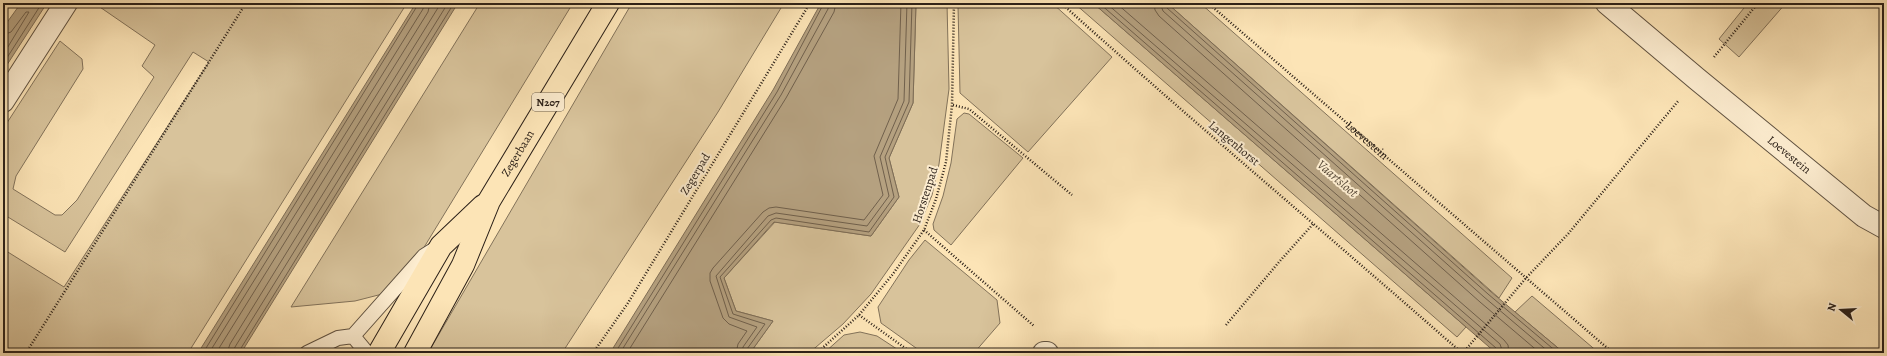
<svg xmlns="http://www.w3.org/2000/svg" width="1887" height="356" font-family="Alegreya,serif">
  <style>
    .green { fill: #d8c39b; stroke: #82725a }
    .water { fill: #b5a180; stroke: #7e6d56 }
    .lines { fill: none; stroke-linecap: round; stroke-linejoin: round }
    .shore { stroke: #70604c; stroke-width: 1 }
    .lane-casing { stroke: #5f5140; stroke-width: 16 }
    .street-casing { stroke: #5f5140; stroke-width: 24 }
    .primary-casing { stroke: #2b2018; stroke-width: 24 }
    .path { stroke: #2b2018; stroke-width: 2.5; stroke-dasharray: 1 2; stroke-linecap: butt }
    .lane { stroke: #fdedd0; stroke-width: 14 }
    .street { stroke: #fdedd0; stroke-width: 22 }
    .primary { stroke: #fce4b6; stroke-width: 22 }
    .labels { text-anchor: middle; stroke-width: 4; stroke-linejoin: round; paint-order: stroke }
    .shield { fill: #fdedd0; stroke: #6a5e4f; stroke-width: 1 }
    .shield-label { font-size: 11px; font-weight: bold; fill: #2b2018 }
    .street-label { font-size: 12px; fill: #2b2018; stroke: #fdedd0 }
    .water-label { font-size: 13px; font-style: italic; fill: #5b4d3c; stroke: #fdedd0 }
  </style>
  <rect width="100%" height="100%" fill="#fce4b6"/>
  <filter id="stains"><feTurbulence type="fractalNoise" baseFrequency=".005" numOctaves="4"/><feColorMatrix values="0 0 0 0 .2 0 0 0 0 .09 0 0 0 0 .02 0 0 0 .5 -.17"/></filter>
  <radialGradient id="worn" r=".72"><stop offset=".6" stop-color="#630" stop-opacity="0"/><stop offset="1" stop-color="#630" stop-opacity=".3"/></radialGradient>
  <path class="green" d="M 94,3 L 407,3 L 188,353 L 3,353 L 3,249 L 64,287 L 209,62 L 193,52 L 65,252 L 3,214 L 3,129 L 60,41 L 82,59 L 83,69 L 16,176 L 13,189 L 55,215 L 62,215 L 77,200 L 154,77 L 142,66 L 155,45 Z
    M 480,3 L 573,3 L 398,290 L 355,301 L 291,307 Z
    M 632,3 L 784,3 L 718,112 L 562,353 L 428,353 Z
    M 916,3 L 947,3 L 949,89 L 939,164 L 932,195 L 920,224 L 871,294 L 843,324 L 809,353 L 750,353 L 773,321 L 736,311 L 724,278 L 775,222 L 871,236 L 899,197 L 889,158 L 913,103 Z
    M 964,3 L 1052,3 L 1112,57 L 1028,152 L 960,93 L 958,6 Z
    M 1074,3 L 1093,3 L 1466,327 L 1457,337 Z
    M 1167,3 L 1200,3 L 1512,278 L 1499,298 Z
    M 1748,3 L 1786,3 L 1739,57 L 1719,39 Z
    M 964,113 L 969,114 L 1023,158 L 951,245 L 934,230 L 933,224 L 943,196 L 951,163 L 957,119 Z
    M 925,240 L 997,300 L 1000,323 L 974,353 L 923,353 L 881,323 L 878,307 L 909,260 Z
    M 1532,296 L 1599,353 L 1564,353 L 1515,312 Z
    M 860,332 L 877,336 L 903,353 L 824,353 L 844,335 Z"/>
  <path class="water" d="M 21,3 L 47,3 L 3,71 L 3,28 Z
    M 416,3 L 458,3 L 241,353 L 198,353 Z
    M 821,3 L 916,3 L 913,103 L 889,158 L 899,197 L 871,236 L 774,222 L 724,278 L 736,311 L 773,321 L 750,353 L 610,353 L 773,90 Z
    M 1093,3 L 1167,3 L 1490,291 L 1564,353 L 1496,353 Z"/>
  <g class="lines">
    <path class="shore" d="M 1099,3 L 1496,348 L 1498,353
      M 1106,3 L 1500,344 L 1503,353
      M 1116,3 L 1504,340 L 1508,345 L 1509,353
      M 1154,3 L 1155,10 L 1159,16 L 1480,302 L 1540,353
      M 1160,3 L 1163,11 L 1484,297 L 1550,353
      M 1165,3 L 1167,8 L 1488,294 L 1558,353
      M 3,35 L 11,32 L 26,12 L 29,12 L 3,55
      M 3,64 L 42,3
      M 203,353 L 419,3
      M 209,353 L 423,9 L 424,3
      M 216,353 L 428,12 L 430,3
      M 227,353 L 230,344 L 441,3
      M 233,353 L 235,347 L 448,3
      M 238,353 L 454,3
      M 615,353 L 777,92 L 824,3
      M 620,353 L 781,95 L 828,9 L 829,3
      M 627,353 L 786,98 L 834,12 L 836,3
      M 736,353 L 738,344 L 747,331 L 729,324 L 723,318 L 710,281 L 710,273 L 713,268 L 763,212 L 769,208 L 776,207 L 864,220 L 883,195 L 874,156 L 898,99 L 901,3
      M 742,353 L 743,347 L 757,327 L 729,317 L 716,276 L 768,216 L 776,213 L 867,226 L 889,196 L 880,157 L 904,101 L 907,3
      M 747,353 L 747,349 L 765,324 L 733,314 L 720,277 L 771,220 L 776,218 L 869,232 L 894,197 L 885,157 L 909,102 L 912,3"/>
    <defs>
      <path id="lane" d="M 353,336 L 424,256 L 435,249
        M 307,353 L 338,338 L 353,336 L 367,353"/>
      <g id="street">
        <path id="s2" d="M 1607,3 L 1697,79 L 1864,216 L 1884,227"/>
        <path d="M 3,101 L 66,3"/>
        <path d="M 1044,353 L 1047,353"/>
      </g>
      <g id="primary">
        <path d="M 379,353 L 441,246 L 483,206"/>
        <path id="s3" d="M 415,353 L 463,265 L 489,201 L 608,3"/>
      </g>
    </defs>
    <use href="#lane" class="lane-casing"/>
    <use href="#street" class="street-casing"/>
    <use href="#primary" class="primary-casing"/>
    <g class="path">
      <path d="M 1061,3 C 1193,122 1329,236 1462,353"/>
      <path id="s1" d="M 1208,3 L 1613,353"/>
      <path d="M 1714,57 L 1758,3"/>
      <path d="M 953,105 L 969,109 L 1072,195"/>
      <path d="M 924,230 L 1034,326"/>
      <path d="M 859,315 L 912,353"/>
      <path d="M 1226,325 L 1279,262 L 1314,223"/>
      <path d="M 26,353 L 246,3"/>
      <path d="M 593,353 L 628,303 L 810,3"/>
      <path d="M 817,353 L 859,315 L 893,274 L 924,230 L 936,199 L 946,162 L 952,105 L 954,3"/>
      <path d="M 1463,353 L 1526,278 L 1568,234 L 1679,100"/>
    </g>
    <use href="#lane" class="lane"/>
    <use href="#street" class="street"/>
    <use href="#primary" class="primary"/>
  </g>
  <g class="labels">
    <rect class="shield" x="532" y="93" width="32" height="18" rx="3"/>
    <g class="shield-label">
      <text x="548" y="106">N207</text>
    </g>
    <g class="street-label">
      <text dy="4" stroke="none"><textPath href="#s1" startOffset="210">Loevestein</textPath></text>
      <text transform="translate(1234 143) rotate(40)" y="4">Langenhorst</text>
      <text dy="4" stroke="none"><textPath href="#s3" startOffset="225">Zegerbaan</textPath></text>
      <text dy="4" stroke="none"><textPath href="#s2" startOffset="237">Loevestein</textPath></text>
      <text transform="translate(695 174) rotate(-59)" y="4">Zegerpad</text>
      <text transform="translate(925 195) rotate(-72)" y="4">Horstenpad</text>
    </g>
    <g class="water-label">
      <text transform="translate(1338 178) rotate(41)" y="5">Vaartsloot</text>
    </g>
  </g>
  <rect width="1887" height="356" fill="none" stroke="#fce4b6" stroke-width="16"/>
  <rect x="4" y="4" width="1879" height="348" fill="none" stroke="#2b2018" stroke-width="2"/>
  <rect x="8" y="8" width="1871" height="340" fill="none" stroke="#2b2018"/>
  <g transform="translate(1841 310) rotate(288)" stroke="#fdedd0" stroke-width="3" paint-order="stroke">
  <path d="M0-3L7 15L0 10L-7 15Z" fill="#2b2018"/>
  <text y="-6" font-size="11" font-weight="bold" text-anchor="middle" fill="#2b2018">N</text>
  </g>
  <rect width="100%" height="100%" filter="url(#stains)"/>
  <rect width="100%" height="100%" fill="url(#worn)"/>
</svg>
